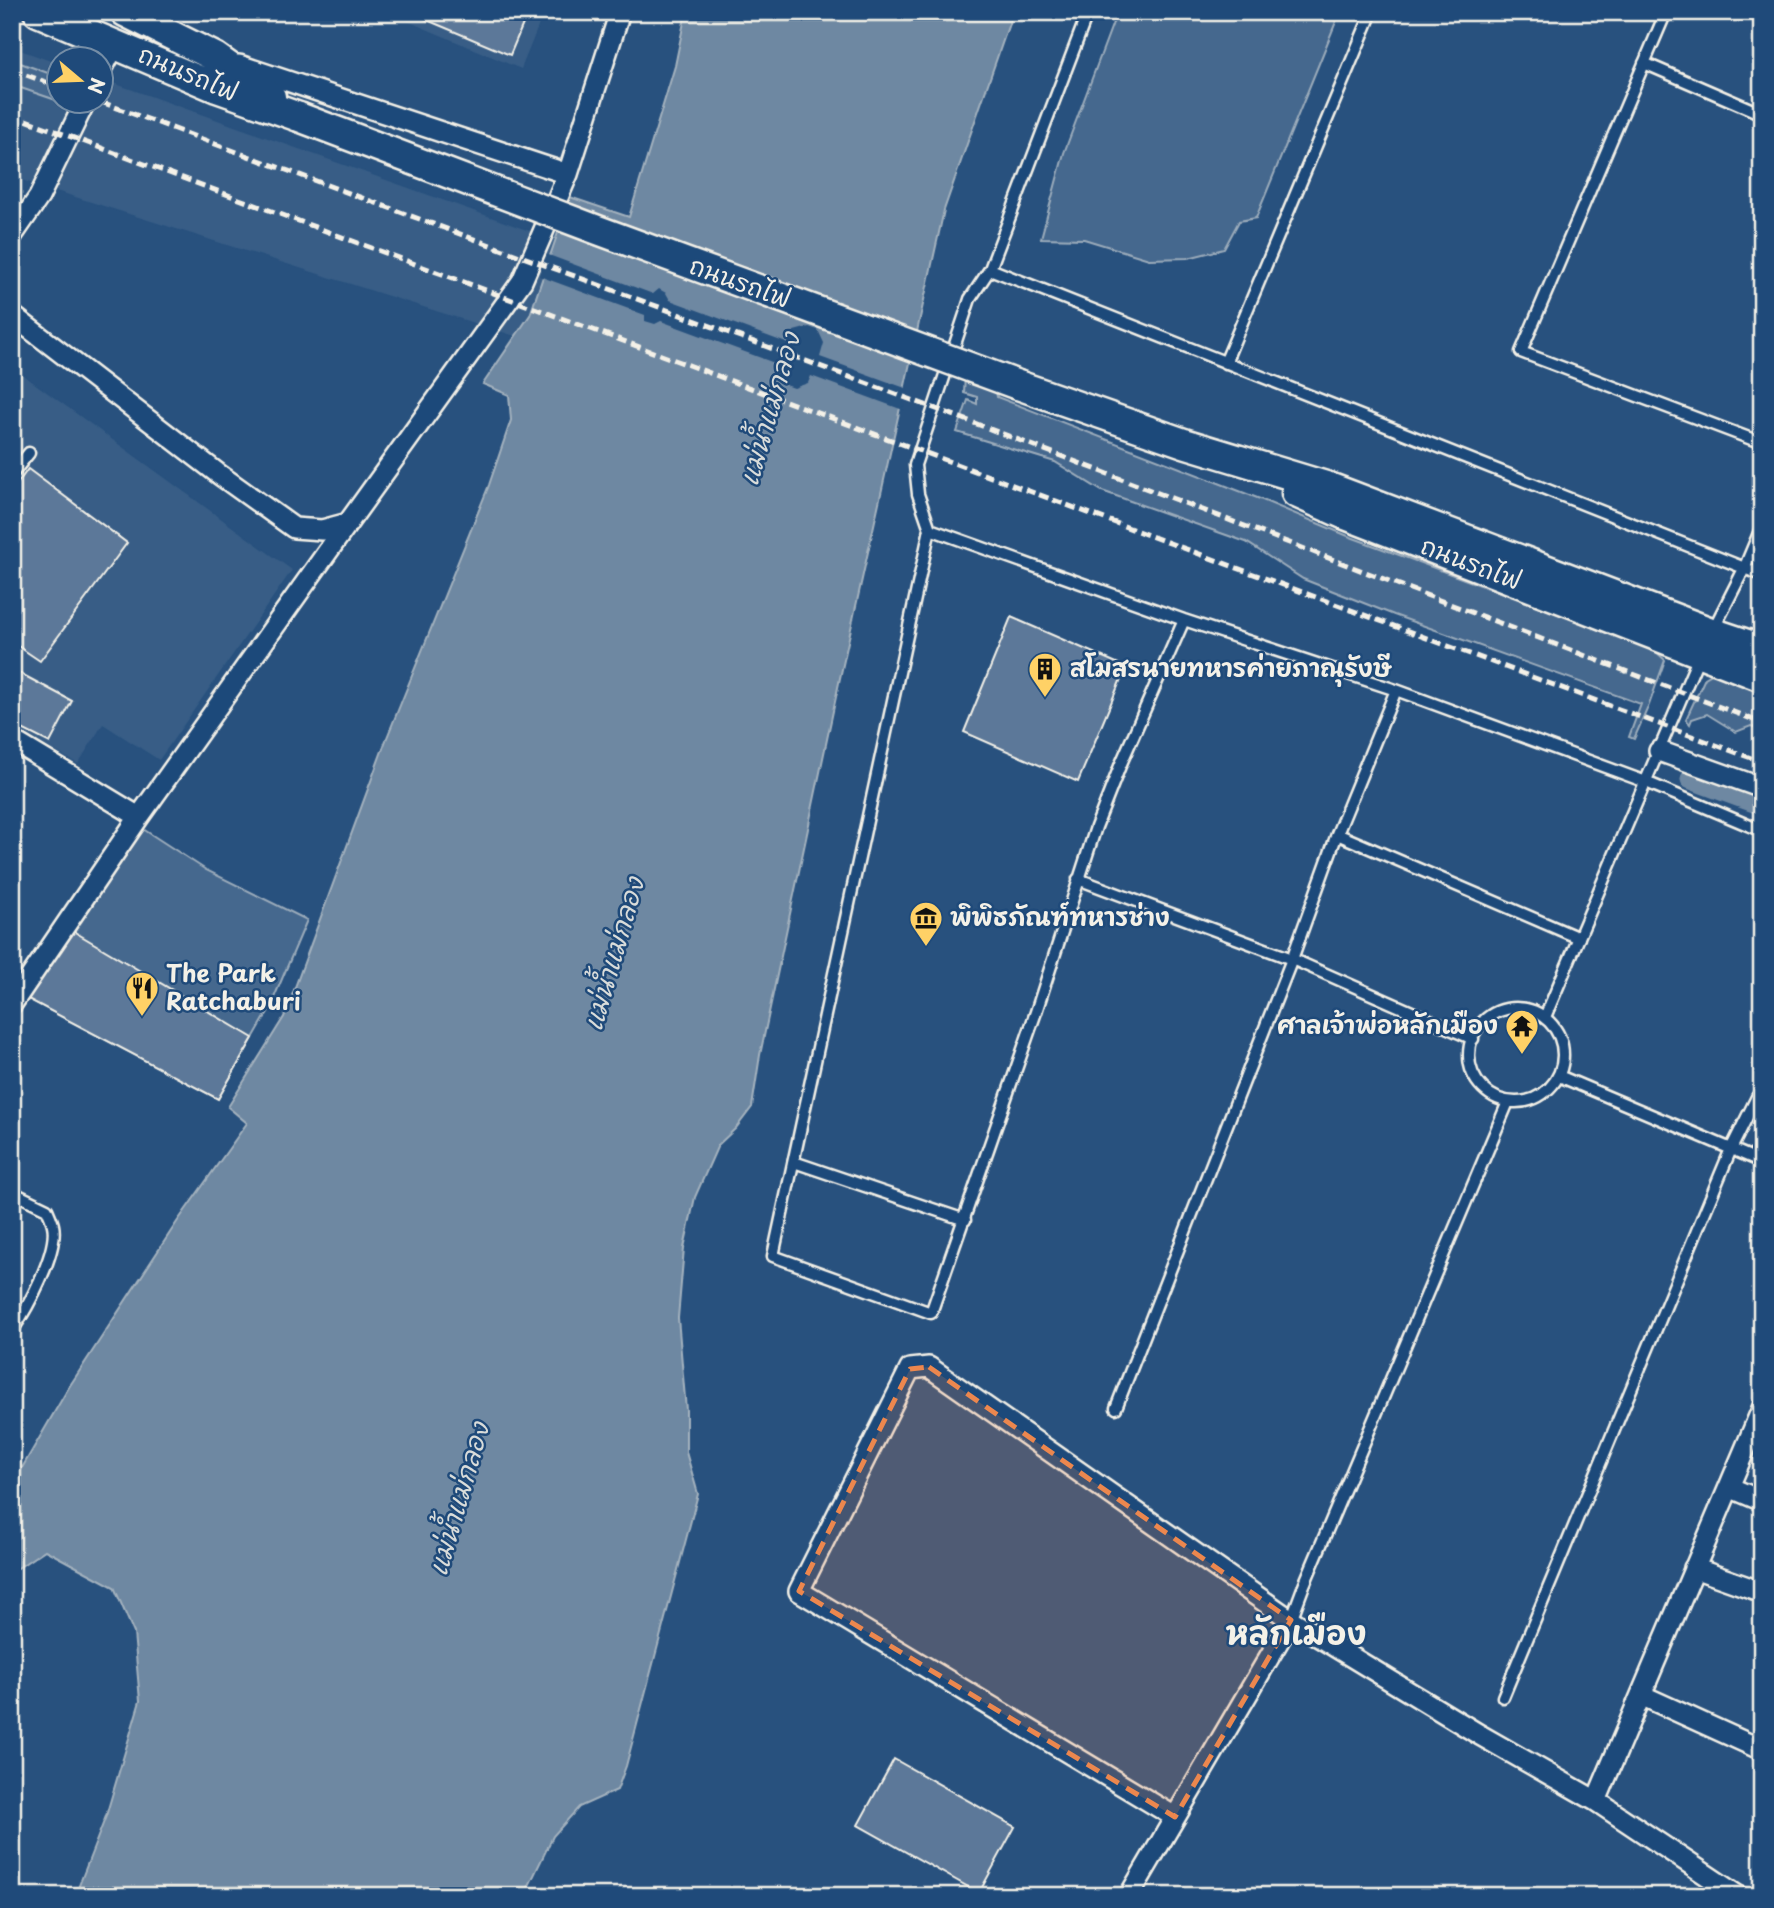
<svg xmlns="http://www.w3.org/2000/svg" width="1774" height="1908" font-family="'Playpen Sans','Playpen Sans Thai',sans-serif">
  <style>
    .built { fill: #375d86 }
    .green { fill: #45688e; stroke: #9cacbb; stroke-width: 2 }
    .water { fill: #6e88a2; stroke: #a4b2be; stroke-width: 2 }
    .pier { fill: #28517e }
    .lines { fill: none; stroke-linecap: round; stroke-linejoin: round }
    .canal { stroke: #6e88a2; stroke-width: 21 }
    .building { fill: #5b7899; stroke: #f4f1e8; stroke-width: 2 }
    .service-casing { stroke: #f4f1e8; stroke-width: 15 }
    .minor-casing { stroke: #f4f1e8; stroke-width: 24 }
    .secondary-casing { stroke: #f4f1e8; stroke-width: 33 }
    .service { stroke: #1f4a7a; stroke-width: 10 }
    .minor { stroke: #1f4a7a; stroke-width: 19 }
    .secondary { stroke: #1f4a7a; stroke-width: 28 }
    .rail { stroke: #f4f1e8; stroke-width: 5; stroke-dasharray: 10 5; stroke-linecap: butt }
    .secondary-bridge-casing { stroke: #f4f1e8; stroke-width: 33; stroke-linecap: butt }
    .secondary-bridge { stroke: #1f4a7a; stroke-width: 28 }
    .marked { fill: #ec874e; fill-opacity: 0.2; stroke: #ec874e; stroke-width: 5; stroke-dasharray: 14 9; stroke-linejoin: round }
    .labels { text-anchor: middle; stroke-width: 5; stroke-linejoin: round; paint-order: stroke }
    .street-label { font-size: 24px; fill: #f4f1e8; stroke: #1f4a7a }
    .poi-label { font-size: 24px; font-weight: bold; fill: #f4f1e8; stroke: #1f4a7a; text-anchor: start }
    .water-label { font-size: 26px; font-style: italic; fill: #d9dcda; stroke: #1f4a7a }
    .district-label { font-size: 32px; font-weight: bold; fill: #f4f1e8; stroke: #1f4a7a }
  </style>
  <rect width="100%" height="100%" fill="#28517e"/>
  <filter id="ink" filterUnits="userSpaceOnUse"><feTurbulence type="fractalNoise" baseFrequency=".0143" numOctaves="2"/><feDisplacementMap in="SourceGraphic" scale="14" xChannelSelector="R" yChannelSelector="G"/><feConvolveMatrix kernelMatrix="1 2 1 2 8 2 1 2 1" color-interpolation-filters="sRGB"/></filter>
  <g filter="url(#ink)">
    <path class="built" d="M 386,12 L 544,12 L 521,69 Z
      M 12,47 L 59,64 L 60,102 L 102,102 L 102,79 L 555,240 L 530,315 L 515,336 L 12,177 Z
      M 12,367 L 292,570 L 159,760 L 103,724 L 78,764 L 12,727 Z"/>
    <path class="green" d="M 1117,12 L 1340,12 L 1256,218 L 1239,221 L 1224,249 L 1188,258 L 1149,259 L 1084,239 L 1041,238 L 1064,153 Z
      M 12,60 L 59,77 L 59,101 L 12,85 Z
      M 965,376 L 996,390 L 997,397 L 1260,499 L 1348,536 L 1653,649 L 1665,660 L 1649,705 L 1634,739 L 1629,737 L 1641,704 L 1394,615 L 1303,579 L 1246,542 L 1102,491 L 1055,462 L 957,432 L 968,400 L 977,404 L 977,397 L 964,393 Z
      M 1717,671 L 1762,693 L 1762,730 L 1751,726 L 1736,732 L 1707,714 L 1692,719 L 1690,724 L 1686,719 L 1705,678 Z
      M 143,829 L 206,870 L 307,920 L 268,1012 L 218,1099 L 26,998 Z"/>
    <path class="water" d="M 686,12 L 1013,12 L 944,210 L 840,678 L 760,1055 L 752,1107 L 736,1128 L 718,1145 L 695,1197 L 684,1248 L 678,1318 L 686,1410 L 686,1452 L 698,1494 L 626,1766 L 617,1790 L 579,1807 L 553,1836 L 524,1896 L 75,1896 L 106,1816 L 140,1701 L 134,1633 L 114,1587 L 45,1550 L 12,1572 L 12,1485 L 69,1387 L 177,1222 L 247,1123 L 228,1107 L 284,1017 L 386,740 L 489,485 L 511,420 L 509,395 L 483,384 L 530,315 L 570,197 L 629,217 L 675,66 Z"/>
    <path class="pier" d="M 546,254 L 653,294 L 659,289 L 666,293 L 670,300 L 789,344 L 794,331 L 809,327 L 818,330 L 824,343 L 820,357 L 908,389 L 903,410 L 811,376 L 808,383 L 794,388 L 783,384 L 777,374 L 780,365 L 661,321 L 655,324 L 645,321 L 645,315 L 539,276 Z"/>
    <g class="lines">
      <path class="canal" d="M 1691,779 L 1762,805"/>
    </g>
    <path class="building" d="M 408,12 L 528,12 L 510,55 Z
      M 28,469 L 127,543 L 40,661 L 12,642 L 12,491 Z
      M 1011,617 L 1126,667 L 1078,782 L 964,732 Z
      M 12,669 L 72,701 L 50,743 L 12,724 Z
      M 73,931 L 253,1038 L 218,1099 L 26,998 Z
      M 894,1759 L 1015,1827 L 979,1893 L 858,1825 Z"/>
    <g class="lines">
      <defs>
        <path id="service" d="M 1088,12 L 990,269 L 970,299 L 915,465 L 918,494 L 930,529 L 773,1256 L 931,1313 L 1036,1012 L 1096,827 L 1120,766 L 1184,620
          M 1666,12 L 1521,352 L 1762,443
          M 1644,63 L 1762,114
          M 990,269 L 1762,575
          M 1225,363 L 1372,12
          M 12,474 L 29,453
          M 930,529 L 1184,620 L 1396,690 L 1646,782 L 1762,831
          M 1713,630 L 1744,569 L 1762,526
          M 1337,834 L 1579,938
          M 1078,879 L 1292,959 L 1473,1039
          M1469 1055a47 47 0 1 1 94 0a47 47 0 1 1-94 0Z
          M 1545,1017 L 1700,654
          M 1559,1076 L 1762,1162
          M 794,1162 L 965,1220
          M 12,1192 L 47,1209 C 49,1214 52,1220 53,1225 C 59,1251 27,1309 12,1331
          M 1116,1408 L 1292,959 L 1337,834 L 1396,690
          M 1291,1620 L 1304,1585 L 1508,1102
          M 1503,1697 L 1731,1149 L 1757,1097 L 1762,1092"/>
        <path id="minor" d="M 239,65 L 568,174
          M 102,70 L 115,44
          M 12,236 L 39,197 L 85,102
          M 12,315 L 220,475 L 294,528 L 322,530 L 348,523 L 522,281 L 568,174 L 620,12
          M 12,740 L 139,817
          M 1659,751 L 1762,788
          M 12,1004 L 139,817 L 348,523
          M 1729,1487 L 1762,1501
          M 1694,1568 L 1762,1592
          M 1641,1695 L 1762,1750
          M 1596,1801 L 1762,1409
          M 1175,1817 L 799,1591 L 910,1369 L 929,1367 L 1291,1620 L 1480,1735 L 1596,1801 L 1738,1896
          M 1129,1896 L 1291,1620"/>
        <path id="secondary" d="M 38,12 L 217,88 L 299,117
          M 125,12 L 215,57 L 271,97
          M 1018,385 L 1184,443 L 1329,487 L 1711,632 L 1762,649
          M 1296,493 L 1343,514 L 1762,677"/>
      </defs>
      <use href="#service" class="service-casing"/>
      <use href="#minor" class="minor-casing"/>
      <use href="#secondary" class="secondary-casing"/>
      <use href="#service" class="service"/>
      <use href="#minor" class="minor"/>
      <use href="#secondary" class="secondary"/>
      <path class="rail" d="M 12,70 L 60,87
        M 101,102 L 961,418 L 1762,723
        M 12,115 L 1762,762"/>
      <defs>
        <path id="secondary-bridge" d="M 299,117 L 595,229 L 1018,385"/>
      </defs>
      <use href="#secondary-bridge" class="secondary-bridge-casing"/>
      <use href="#secondary-bridge" class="secondary-bridge"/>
    </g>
  </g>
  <path class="marked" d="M 929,1367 L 1291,1620 L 1175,1817 L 799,1591 L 910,1369 Z"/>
  <defs>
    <symbol id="building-pin" viewBox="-11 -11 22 30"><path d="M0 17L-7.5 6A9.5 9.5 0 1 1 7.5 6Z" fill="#ffd166" stroke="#1f4a7a"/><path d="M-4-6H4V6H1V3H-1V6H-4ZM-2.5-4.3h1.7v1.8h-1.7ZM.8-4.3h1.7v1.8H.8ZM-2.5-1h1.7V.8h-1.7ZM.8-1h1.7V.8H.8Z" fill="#111"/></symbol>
    <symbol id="museum-pin" viewBox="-11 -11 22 30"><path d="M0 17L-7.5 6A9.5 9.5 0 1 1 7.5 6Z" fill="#ffd166" stroke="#1f4a7a"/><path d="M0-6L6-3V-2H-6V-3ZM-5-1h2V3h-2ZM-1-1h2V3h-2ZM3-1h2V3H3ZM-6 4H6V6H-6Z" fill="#111"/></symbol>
    <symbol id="restaurant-pin" viewBox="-11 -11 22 30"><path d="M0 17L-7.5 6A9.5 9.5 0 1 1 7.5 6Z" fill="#ffd166" stroke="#1f4a7a"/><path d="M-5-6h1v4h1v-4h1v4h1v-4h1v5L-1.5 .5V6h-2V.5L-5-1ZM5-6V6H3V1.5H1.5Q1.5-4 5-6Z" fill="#111"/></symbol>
    <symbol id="temple-pin" viewBox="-11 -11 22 30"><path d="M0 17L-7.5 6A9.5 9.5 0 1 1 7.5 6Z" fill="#ffd166" stroke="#1f4a7a"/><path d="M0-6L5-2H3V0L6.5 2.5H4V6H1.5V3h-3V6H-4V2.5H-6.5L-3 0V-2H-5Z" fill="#111"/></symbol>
  </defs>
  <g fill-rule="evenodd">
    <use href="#building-pin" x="1026" y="650" width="38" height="52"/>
    <use href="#museum-pin" x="907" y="899" width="38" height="52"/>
    <use href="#restaurant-pin" x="123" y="969" width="38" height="52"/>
    <use href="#temple-pin" x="1503" y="1007" width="38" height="52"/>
  </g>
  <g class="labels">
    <g class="street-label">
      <text transform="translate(188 74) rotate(23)" y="8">ถนนรถไฟ</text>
      <text transform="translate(740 283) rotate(20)" y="8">ถนนรถไฟ</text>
      <text transform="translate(1471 564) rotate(21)" y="8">ถนนรถไฟ</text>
    </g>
    <g class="poi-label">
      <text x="1070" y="677">สโมสรนายทหารค่ายภาณุรังษี</text>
      <text x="950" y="926">พิพิธภัณฑ์ทหารช่าง</text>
      <text x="166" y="982">The Park<tspan x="166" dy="28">Ratchaburi</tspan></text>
      <text x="1498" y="1034" text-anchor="end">ศาลเจ้าพ่อหลักเมือง</text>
    </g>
    <g class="water-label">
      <text transform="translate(770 409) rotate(-74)" y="9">แม่น้ำแม่กลอง</text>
      <text transform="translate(614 954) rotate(-74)" y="9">แม่น้ำแม่กลอง</text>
      <text transform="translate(459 1499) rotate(-74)" y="9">แม่น้ำแม่กลอง</text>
    </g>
    <g class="district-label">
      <text x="1296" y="1645">หลักเมือง</text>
    </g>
  </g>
  <rect width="1774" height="1908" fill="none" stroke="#1f4a7a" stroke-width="42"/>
  <rect x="21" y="21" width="1732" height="1866" fill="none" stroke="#f4f1e8" stroke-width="2.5" filter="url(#ink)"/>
  <g transform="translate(80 80) rotate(109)"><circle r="33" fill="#1f4a7a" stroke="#748da6" stroke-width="2"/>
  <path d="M0-5L12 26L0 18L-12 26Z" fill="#ffd166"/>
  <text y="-10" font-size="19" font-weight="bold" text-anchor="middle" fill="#f4f1e8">N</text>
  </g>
</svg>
